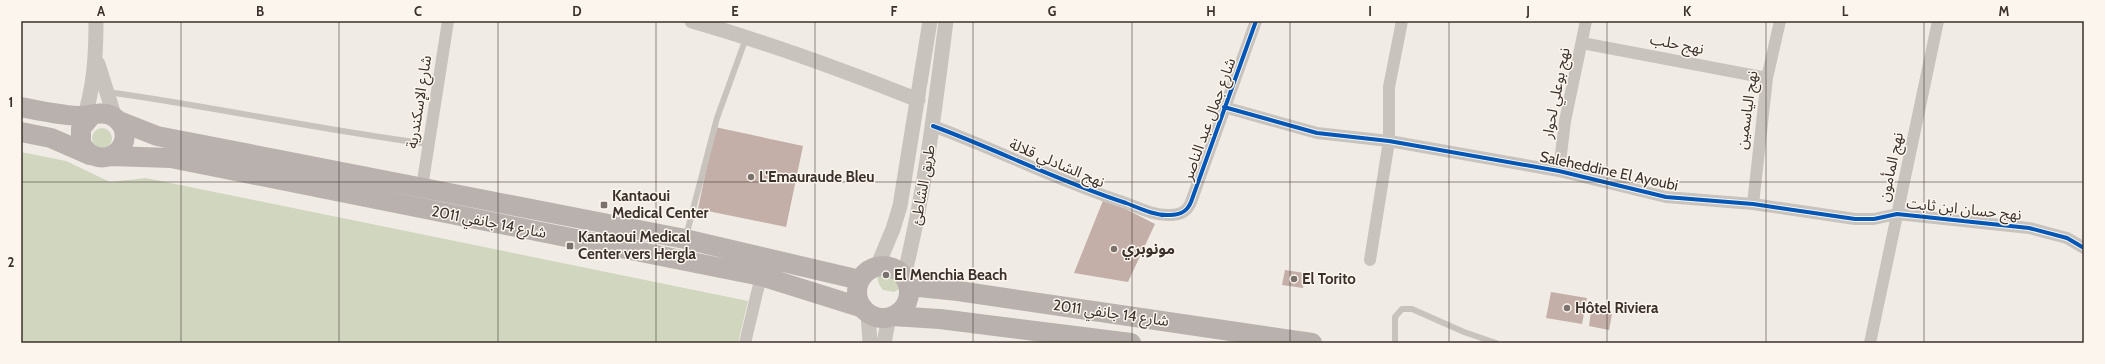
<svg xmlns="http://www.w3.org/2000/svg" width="2105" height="364" font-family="Cabin,'Noto Sans Arabic',sans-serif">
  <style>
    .green { fill: #d1d6bf }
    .building { fill: #c3afa7 }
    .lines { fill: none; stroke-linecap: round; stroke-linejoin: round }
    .service { stroke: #c9c3be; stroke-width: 6 }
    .minor { stroke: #c9c3be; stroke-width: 12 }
    .tertiary { stroke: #c9c3be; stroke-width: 15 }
    .primary { stroke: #b8b1ad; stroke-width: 20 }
    .cycleway-casing { stroke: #fbf5ee; stroke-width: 6 }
    .cycleway { stroke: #0057b8; stroke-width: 4 }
    .grid { fill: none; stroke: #3b302b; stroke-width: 1; stroke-opacity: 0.55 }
    .poi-dot { fill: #7a716c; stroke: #fbf5ee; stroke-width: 1.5 }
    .labels { text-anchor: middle; stroke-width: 3; stroke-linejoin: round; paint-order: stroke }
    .street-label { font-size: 15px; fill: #3b302b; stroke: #fbf5ee }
    .poi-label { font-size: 15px; font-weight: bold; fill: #3b302b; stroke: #fbf5ee; text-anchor: start }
    .neatline { fill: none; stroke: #3b302b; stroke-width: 1.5 }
    .grid-label { font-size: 13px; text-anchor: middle; font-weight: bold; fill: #3b302b }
  </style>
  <rect width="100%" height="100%" fill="#f0ebe5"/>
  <path class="green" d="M92 138a10 10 0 1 1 20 0a10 10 0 1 1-20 0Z
    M 21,152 L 66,161 L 110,182 L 146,178 L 748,301 L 738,343 L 21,343 Z
    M 889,263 L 900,266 L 903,287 L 894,292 L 883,290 C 874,280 876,268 889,263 Z"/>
  <path class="building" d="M 715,127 L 803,146 L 786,227 L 698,209 Z
    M 1104,198 L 1155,224 L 1128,282 L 1074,273 Z
    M 1285,270 L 1305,273 L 1303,288 L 1282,285 Z
    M 1551,292 L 1587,298 L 1582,324 L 1546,318 Z
    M 1591,311 L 1612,314 L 1609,330 L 1589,326 Z"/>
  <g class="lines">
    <path class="service" d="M 108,92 C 215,107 321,130 429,144
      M 686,236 L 717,118 L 746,38
      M 1395,343 L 1395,317 L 1402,309 L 1412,309 L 1464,332 L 1496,343"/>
    <path class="minor" d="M 1582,43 L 1767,78
      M 1224,107 L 1317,133 L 1389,141 L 1559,171 L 1666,197 L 1753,204 L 1855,219 L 1874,219 L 1897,214 L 2029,228 L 2067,238 L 2084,248
      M 933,126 C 998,150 1060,182 1126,203 C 1139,208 1155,216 1170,215 C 1180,215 1187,212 1191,202 L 1256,21
      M 1559,171 L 1565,121 L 1586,21
      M 422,187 L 448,21
      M 1753,204 L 1767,78 L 1780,21
      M 1370,260 L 1389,141 L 1389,87 L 1402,21
      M 745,343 L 761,276
      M 1870,343 L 1938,21"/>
    <path class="tertiary" d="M 692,21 C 769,43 843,70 918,100
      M 98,64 L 115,118
      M 82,124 C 94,90 96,57 96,21
      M 877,267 L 893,229 L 900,206 L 930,21
      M 904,276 C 925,192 935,107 946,21
      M 868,313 L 870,343
      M 884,343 L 889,317"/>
    <path class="primary" d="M 21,107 C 40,111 59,115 79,116 C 89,116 100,111 110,115 C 115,117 120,122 123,127 C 133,154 95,171 81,143 L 81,128 L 91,116
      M 119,121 L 157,136 L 685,239 L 860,280
      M 21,132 L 51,138 L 90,155
      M 110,156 L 171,158 L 761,276 L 863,308
      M857 292a26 26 0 1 1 52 0a26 26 0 1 1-52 0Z
      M 909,286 L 958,291 L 1312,343
      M 892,316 L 940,319 L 1131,343"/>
    <defs>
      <path id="cycleway" d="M 1224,107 L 1317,133 L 1389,141 L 1559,171 L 1666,197 L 1753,204 L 1855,219 L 1874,219 L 1897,214 L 2029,228 L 2067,238 L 2084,248
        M 933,126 C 998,150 1060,182 1126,203 C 1139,208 1155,216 1170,215 C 1180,215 1187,212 1191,202 L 1256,21"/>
    </defs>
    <use href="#cycleway" class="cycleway-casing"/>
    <use href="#cycleway" class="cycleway"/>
  </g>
  <path class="grid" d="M 181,21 L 181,343M 339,21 L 339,343M 498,21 L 498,343M 656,21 L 656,343M 815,21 L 815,343M 973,21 L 973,343M 1132,21 L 1132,343M 1290,21 L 1290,343M 1449,21 L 1449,343M 1607,21 L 1607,343M 1766,21 L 1766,343M 1924,21 L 1924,343M 21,182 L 2084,182"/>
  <g class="poi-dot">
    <circle cx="751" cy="177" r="4"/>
    <rect x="600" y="201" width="8" height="8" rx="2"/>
    <rect x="566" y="242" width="8" height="8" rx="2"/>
    <circle cx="1114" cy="249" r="4"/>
    <circle cx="886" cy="275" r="4"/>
    <circle cx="1294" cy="279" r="4"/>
    <circle cx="1567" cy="308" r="4"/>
  </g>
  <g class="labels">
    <g class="street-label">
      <text transform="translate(1677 44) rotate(11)" y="5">نهج حلب</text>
      <text transform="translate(1556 93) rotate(-79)" y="5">نهج بوعلي لحوار</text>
      <text transform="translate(419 102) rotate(-81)" y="5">شارع الإسكندرية</text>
      <text transform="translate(1747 110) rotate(-82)" y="5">نهج الياسمين</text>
      <text transform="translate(1209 119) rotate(-70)" y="5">شارع جمال عبد الناصر</text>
      <text transform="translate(1057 163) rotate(23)" y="5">نهج الشادلي قلالة</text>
      <text transform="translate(1891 167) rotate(-78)" y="5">نهج المأمون</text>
      <text transform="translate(1609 171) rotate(12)" y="5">Saleheddine El Ayoubi</text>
      <text transform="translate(923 185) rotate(-80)" y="5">طريق الشاطئ</text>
      <text transform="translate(1964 209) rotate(6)" y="5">نهج حسان ابن ثابت</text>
      <text transform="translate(489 222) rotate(11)" y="5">شارع 14 جانفي 2011</text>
      <text transform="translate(1111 313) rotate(8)" y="5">شارع 14 جانفي 2011</text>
    </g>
    <g class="poi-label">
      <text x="759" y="182">L'Emauraude Bleu</text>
      <text x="612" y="201">Kantaoui<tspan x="612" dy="17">Medical Center</tspan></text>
      <text x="578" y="242">Kantaoui Medical<tspan x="578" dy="17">Center vers Hergla</tspan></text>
      <text x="1122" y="254">مونوبري</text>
      <text x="894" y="280">El Menchia Beach</text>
      <text x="1302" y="284">El Torito</text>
      <text x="1575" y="313">Hôtel Riviera</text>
    </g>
  </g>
  <rect width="2105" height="364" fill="none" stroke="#fbf5ee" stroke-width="44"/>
  <rect x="22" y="22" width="2061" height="320" class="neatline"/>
  <g class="grid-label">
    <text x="101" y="16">A</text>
    <text x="260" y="16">B</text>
    <text x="418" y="16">C</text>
    <text x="577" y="16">D</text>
    <text x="735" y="16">E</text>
    <text x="894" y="16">F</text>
    <text x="1052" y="16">G</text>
    <text x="1211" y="16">H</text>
    <text x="1370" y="16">I</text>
    <text x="1528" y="16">J</text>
    <text x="1687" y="16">K</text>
    <text x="1845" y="16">L</text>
    <text x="2004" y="16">M</text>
    <text x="11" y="107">1</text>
    <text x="11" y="267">2</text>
  </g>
</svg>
